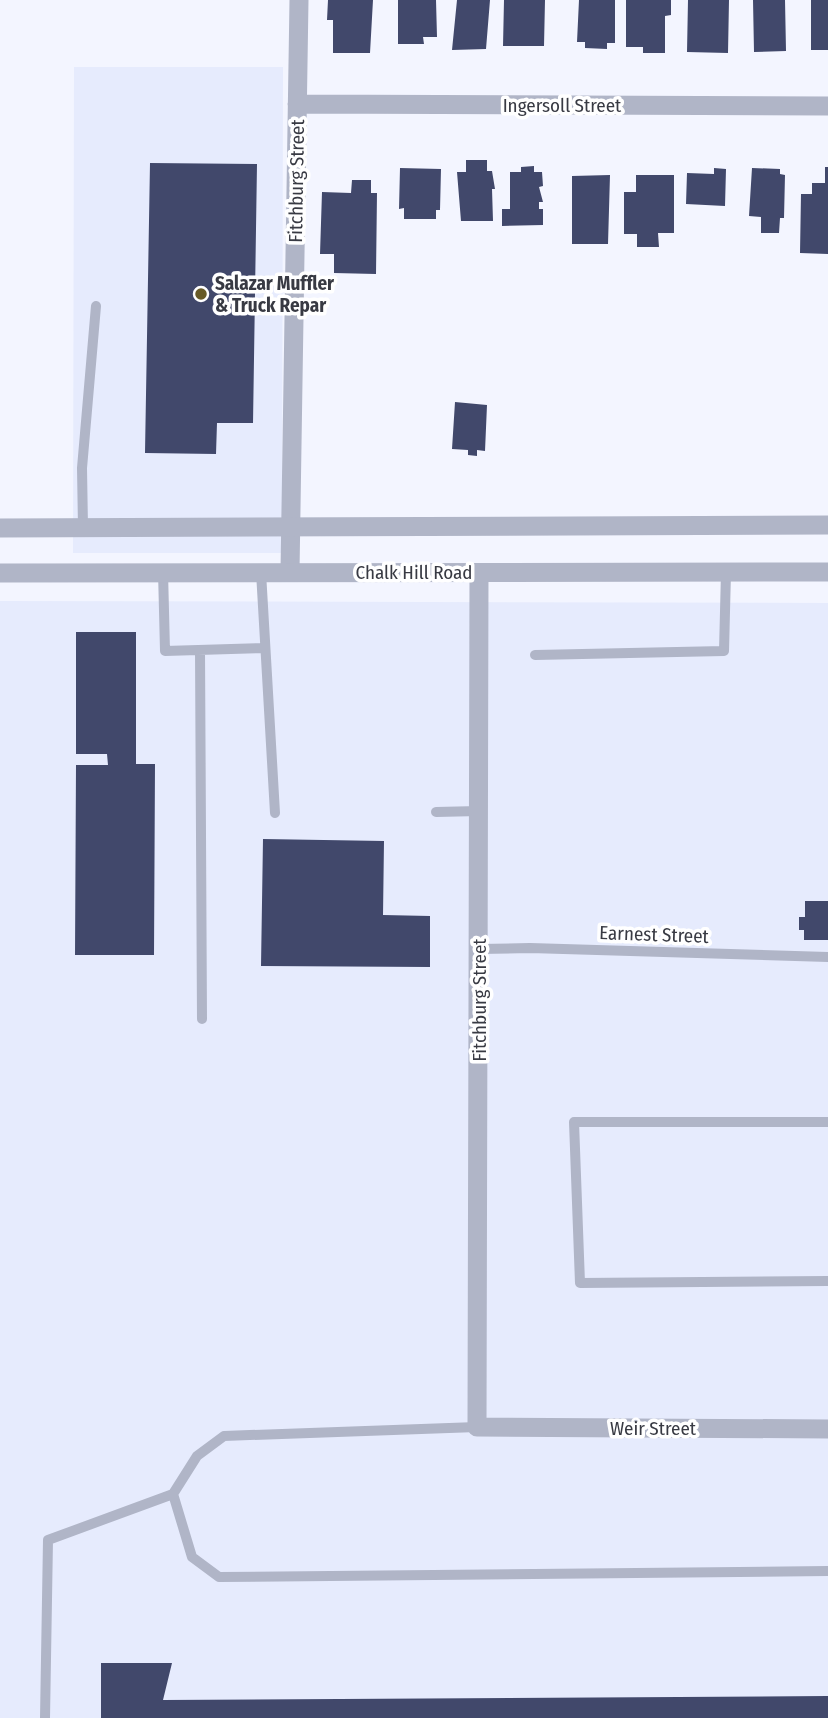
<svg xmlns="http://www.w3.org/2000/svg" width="828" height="1718" font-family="'Fira Sans Condensed',sans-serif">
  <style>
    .built { fill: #e6ebfd }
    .building { fill: #41486b }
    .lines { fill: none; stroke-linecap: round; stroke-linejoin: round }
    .service { stroke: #b0b5c7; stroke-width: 10 }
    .minor { stroke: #b0b5c7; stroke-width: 19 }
    .tertiary { stroke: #b0b5c7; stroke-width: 19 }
    .poi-dot { fill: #675a27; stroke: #fff; stroke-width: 2.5 }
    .labels { text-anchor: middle; stroke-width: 7; stroke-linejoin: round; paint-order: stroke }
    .street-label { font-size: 19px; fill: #383a43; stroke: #fff }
    .poi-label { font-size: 19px; font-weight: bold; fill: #383a43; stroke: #fff; text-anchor: start }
  </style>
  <rect width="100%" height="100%" fill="#f3f5ff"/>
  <path class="built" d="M 74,67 L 283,67 L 282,553 L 73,553 Z
    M 0,601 L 828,603 L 828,1718 L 0,1718 Z"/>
  <path class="building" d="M 328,0 L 373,0 L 370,53 L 333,53 L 333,20 L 327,20 Z
    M 398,0 L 436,0 L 437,37 L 423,37 L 424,44 L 398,44 Z
    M 457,0 L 490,0 L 486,49 L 452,50 Z
    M 504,0 L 545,0 L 544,46 L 503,46 Z
    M 579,0 L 615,0 L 615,43 L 607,43 L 607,49 L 585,48 L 585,42 L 577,42 Z
    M 626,0 L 671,0 L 671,15 L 665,16 L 665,53 L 643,53 L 643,47 L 626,47 Z
    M 688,0 L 729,0 L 728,53 L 687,52 Z
    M 753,0 L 785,0 L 786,51 L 754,52 Z
    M 811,0 L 828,0 L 828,50 L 811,50 Z
    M 466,160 L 487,160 L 487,171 L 492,171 L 495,189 L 492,189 L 493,221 L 461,221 L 457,172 L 466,172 Z
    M 150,163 L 257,164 L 253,423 L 217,423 L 216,454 L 145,453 Z
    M 534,166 L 534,172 L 542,172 L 543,186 L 539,187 L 543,202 L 539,202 L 539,209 L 543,209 L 543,225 L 502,226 L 502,209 L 510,209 L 510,172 L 521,172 L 521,167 Z
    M 825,167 L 828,167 L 828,254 L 800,253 L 801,194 L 812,194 L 812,183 L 825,183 Z
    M 400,168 L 441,169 L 440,210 L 436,210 L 436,219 L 404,219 L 404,208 L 399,209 Z
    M 714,168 L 726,169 L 725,206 L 686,204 L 687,173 L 714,174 Z
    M 752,168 L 780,169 L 780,174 L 785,175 L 784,218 L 780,218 L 779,233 L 761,233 L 761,217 L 749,216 Z
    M 610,175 L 608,244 L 572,244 L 572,176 Z
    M 636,175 L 674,175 L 674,233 L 658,233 L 659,247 L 637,247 L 637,234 L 624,234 L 624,192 L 636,192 Z
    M 352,180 L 371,180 L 371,193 L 377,193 L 376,274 L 334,273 L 334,254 L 320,254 L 322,192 L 351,193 Z
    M 455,402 L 487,405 L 485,451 L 477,450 L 477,456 L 468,455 L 468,450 L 452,449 Z
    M 76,632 L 136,632 L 136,764 L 155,764 L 154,955 L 75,955 L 76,765 L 108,765 L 107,754 L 76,754 Z
    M 263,839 L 384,841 L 383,915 L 430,916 L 430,967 L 261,966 Z
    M 805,901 L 828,901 L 828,940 L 804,940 L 804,930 L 799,930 L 799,917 L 805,917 Z
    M 101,1663 L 172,1663 L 163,1700 L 828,1696 L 828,1718 L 101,1718 Z"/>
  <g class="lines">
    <path class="service" d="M 83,527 L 82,468 L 96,306
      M 163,571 L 165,651 L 263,648
      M 261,572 L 275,813
      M 200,650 L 202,1019
      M 535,655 L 724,651 L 726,572
      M 436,812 L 479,811
      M 479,949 L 530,948 L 828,957
      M 828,1122 L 574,1122 L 580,1283 L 828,1281
      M 173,1494 L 192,1557 L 219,1577 L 828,1571
      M 45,1718 L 48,1540 L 173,1494 L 197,1456 L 224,1436 L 477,1427"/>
    <path class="minor" d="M 297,104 L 828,106
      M 290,572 L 299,0
      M 479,573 L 477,1427 L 828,1429"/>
    <path class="tertiary" d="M 0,528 L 828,525
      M 0,573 L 828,572"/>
  </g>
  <circle class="poi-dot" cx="201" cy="294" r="7"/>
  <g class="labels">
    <g class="street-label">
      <text x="562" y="112">Ingersoll Street</text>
      <text transform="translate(296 181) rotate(-89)" y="7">Fitchburg Street</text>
      <text x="414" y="579">Chalk Hill Road</text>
      <text transform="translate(654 934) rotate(2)" y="7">Earnest Street</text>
      <text transform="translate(479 1000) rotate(-90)" y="7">Fitchburg Street</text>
      <text x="653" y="1435">Weir Street</text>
    </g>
    <g class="poi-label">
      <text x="215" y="290">Salazar Muffler<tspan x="215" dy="22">&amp; Truck Repar</tspan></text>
    </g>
  </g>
</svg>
